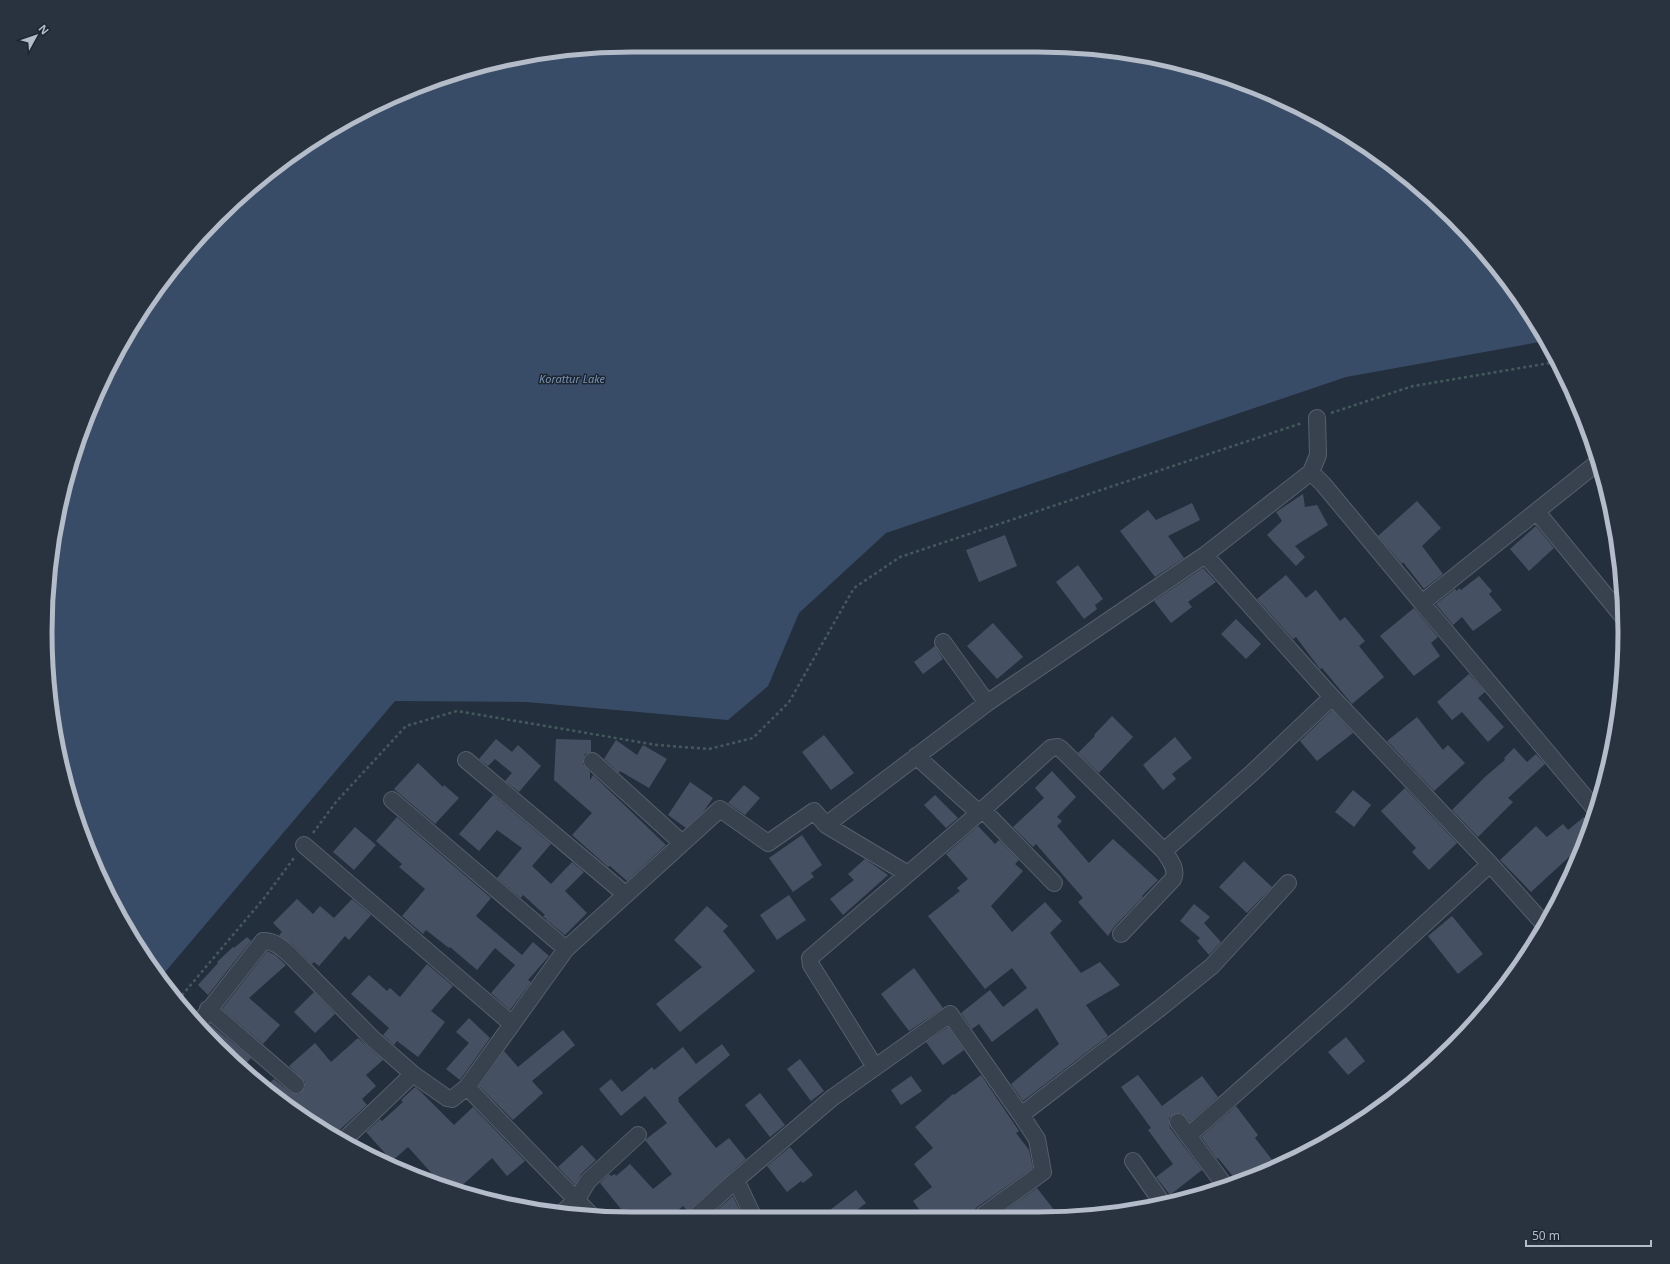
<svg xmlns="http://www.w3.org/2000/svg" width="1670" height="1264" font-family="'Noto Sans',sans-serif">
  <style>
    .water { fill: #394c67 }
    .building { fill: #455162 }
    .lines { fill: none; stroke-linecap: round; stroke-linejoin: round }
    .minor-casing { stroke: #565f6c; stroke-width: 18 }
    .path { stroke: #44595c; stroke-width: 2.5; stroke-dasharray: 3 3; stroke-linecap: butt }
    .minor { stroke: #38414e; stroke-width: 16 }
    .labels { text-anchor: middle; stroke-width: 3; stroke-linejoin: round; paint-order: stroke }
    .water-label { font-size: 11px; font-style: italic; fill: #7c92b1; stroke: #1d2633 }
    .rim { fill: none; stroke: #b4bcc9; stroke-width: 5 }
  </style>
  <rect width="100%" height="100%" fill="#242f3e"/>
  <path class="water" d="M 1076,46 L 1190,65 L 1297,105 L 1364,144 L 1453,217 L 1526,306 L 1545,341 L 1346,377 L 886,533 L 799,613 L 768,686 L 728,720 L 527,702 L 395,701 L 160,978 L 144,958 L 106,892 L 76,820 L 56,746 L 46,670 L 46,593 L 56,517 L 76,443 L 106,372 L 144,306 L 191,245 L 245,191 L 338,124 L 407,90 L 480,65 L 555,50 Z"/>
  <path class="building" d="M 1303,494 L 1305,507 L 1317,505 L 1328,525 L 1295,546 L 1305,557 L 1296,566 L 1267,535 L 1282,521 L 1276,512 Z
    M 1417,501 L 1441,528 L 1422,546 L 1443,574 L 1424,589 L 1403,562 L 1402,564 L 1378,536 Z
    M 1192,503 L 1200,520 L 1168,536 L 1184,558 L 1155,577 L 1120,531 L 1148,510 L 1156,520 Z
    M 1536,526 L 1554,548 L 1529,571 L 1510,549 Z
    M 1005,535 L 1017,566 L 979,582 L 966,550 Z
    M 1078,565 L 1103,599 L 1095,605 L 1097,609 L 1084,619 L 1056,582 Z
    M 1203,568 L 1216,582 L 1188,602 L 1192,607 L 1171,623 L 1154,601 Z
    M 1286,575 L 1306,598 L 1316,590 L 1340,621 L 1345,617 L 1365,641 L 1359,646 L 1384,677 L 1352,704 L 1322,668 L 1320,669 L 1296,637 L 1293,639 L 1257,599 Z
    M 1479,576 L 1492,591 L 1489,594 L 1502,610 L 1473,631 L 1462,617 L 1453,625 L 1436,604 L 1455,589 L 1457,591 L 1459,588 L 1461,590 Z
    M 1414,608 L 1438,637 L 1431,643 L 1440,656 L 1414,676 L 1380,636 Z
    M 1236,619 L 1261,644 L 1246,659 L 1221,634 Z
    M 993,623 L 1023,657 L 997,679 L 967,646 Z
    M 935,646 L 943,659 L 923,674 L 914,662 Z
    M 1469,674 L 1485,692 L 1478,698 L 1504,727 L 1488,742 L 1462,712 L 1452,720 L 1437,702 Z
    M 1332,710 L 1353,733 L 1317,761 L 1300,741 Z
    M 1112,716 L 1133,737 L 1099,773 L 1078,753 L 1095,736 L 1094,735 Z
    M 1417,717 L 1443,750 L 1448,745 L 1465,763 L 1434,791 L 1387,741 Z
    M 824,735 L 854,773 L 831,790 L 802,752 Z
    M 1175,737 L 1192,758 L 1172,774 L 1176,779 L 1163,790 L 1143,765 Z
    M 496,739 L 512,752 L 518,745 L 541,766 L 519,792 L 505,781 L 512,773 L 495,759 L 488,766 L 479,759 Z
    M 556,739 L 591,740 L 591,752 L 585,754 L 583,759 L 583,764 L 590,772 L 590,780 L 593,775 L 666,845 L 627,881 L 610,866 L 608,867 L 572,835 L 592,813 L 554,780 Z
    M 616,740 L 637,755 L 643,745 L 667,759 L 649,788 L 620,771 L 619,773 L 604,759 Z
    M 1514,748 L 1527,762 L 1536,754 L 1545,764 L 1508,798 L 1513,802 L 1478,837 L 1452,810 L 1486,776 L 1505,760 L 1504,758 Z
    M 418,763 L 443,787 L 444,785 L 459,798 L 435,824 L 394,789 Z
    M 1052,771 L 1076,797 L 1057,817 L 1062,821 L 1057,826 L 1089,863 L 1113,839 L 1158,880 L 1142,896 L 1143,897 L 1114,927 L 1108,936 L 1078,902 L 1083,898 L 1036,844 L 1033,847 L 1013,827 L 1044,798 L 1035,788 Z
    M 690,782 L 713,798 L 704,811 L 686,828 L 668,815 Z
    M 744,785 L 760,798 L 745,815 L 728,803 Z
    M 1405,788 L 1457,843 L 1429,870 L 1412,852 L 1416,848 L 1381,811 Z
    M 1353,790 L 1371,805 L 1354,827 L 1335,812 Z
    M 493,795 L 551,844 L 532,866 L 551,884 L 572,862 L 584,872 L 565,891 L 587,913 L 565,935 L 549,922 L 543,916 L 545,915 L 523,895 L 521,898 L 497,878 L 522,848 L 497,830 L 479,851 L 459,834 Z
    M 935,795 L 958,818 L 946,828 L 924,805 Z
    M 397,817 L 491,898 L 476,916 L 522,955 L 533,942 L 549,956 L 528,980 L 531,982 L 510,1010 L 491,993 L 515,965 L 495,948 L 477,970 L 450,947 L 449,948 L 426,930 L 423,934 L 402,916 L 425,889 L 399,867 L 402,864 L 376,841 Z
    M 1584,817 L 1590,824 L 1580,856 L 1576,865 L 1569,857 L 1531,892 L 1500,860 L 1536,826 L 1547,837 L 1563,824 L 1568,830 Z
    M 978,826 L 995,844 L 999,840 L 1019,860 L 1015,864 L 1023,871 L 991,906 L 1012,932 L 1045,902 L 1062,921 L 1050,933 L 1081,973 L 1100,962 L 1120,985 L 1086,1005 L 1108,1036 L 1023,1101 L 1011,1084 L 1059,1044 L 1037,1008 L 992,1042 L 979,1024 L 972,1029 L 961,1013 L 990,990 L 1003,1007 L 1027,988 L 1012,968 L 985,989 L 928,916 L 960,891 L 957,888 L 968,879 L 946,854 Z
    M 355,827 L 376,845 L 354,870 L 333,852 Z
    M 802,835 L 822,865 L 811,873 L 814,877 L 793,892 L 769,858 Z
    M 865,859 L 888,875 L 843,915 L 830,899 L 854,880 L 848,874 Z
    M 1244,861 L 1272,887 L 1247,913 L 1219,887 Z
    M 789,895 L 806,920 L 777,940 L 760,915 Z
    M 297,899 L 313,914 L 320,906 L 334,918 L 352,899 L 371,915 L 349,940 L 345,936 L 319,966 L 314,962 L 312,964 L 293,945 L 279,935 L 282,932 L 273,923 Z
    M 1194,904 L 1210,917 L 1204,923 L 1221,942 L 1209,955 L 1197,941 L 1200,938 L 1180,921 Z
    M 707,906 L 728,926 L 723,931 L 755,971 L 680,1032 L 656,1004 L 702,967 L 674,940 Z
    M 1452,916 L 1483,954 L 1458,974 L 1428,936 Z
    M 247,937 L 251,941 L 208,995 L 198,985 L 218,963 L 217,962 L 233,947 L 234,948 Z
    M 267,951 L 275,955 L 286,965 L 249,998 L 280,1025 L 263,1044 L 222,1009 Z
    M 427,964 L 453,986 L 431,1011 L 445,1022 L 418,1057 L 397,1041 L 394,1045 L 383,1035 L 389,1028 L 351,994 L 369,975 L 387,991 L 390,988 L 400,997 Z
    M 914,968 L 943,1008 L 909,1031 L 881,994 Z
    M 314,992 L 335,1014 L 315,1033 L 294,1012 Z
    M 469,1018 L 490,1038 L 460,1080 L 446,1069 L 469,1043 L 456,1032 Z
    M 210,1024 L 251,1058 L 243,1067 L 217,1047 L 204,1031 Z
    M 948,1027 L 964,1050 L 943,1065 L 926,1042 Z
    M 563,1030 L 575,1045 L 532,1081 L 543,1093 L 513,1120 L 479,1086 L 504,1051 L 518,1067 Z
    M 1346,1037 L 1365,1061 L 1348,1075 L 1328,1052 Z
    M 358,1038 L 383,1060 L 366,1075 L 376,1086 L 362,1099 L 367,1105 L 333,1136 L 267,1085 L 274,1079 L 290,1092 L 295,1094 L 299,1094 L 305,1087 L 305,1082 L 289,1066 L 315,1043 L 331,1062 Z
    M 722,1044 L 730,1055 L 678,1098 L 679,1100 L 678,1101 L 716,1148 L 729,1138 L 746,1159 L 688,1211 L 683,1206 L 668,1219 L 629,1219 L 600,1183 L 609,1174 L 611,1176 L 615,1174 L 616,1176 L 630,1164 L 653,1189 L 672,1174 L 645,1140 L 667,1123 L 645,1096 L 621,1116 L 599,1089 L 611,1079 L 622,1092 L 652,1067 L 654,1070 L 683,1047 L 696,1064 Z
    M 800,1059 L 824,1091 L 811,1101 L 787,1069 Z
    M 981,1075 L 1019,1131 L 1016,1133 L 1029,1150 L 1033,1168 L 977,1207 L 969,1216 L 924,1216 L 913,1201 L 932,1187 L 914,1164 L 933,1148 L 915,1127 L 953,1094 L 954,1095 Z
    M 1138,1075 L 1162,1106 L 1202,1076 L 1218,1097 L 1190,1122 L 1181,1113 L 1177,1113 L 1169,1118 L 1169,1123 L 1170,1128 L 1202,1170 L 1170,1195 L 1156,1177 L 1173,1164 L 1148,1130 L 1151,1128 L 1121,1087 Z
    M 911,1076 L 922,1091 L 901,1105 L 891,1090 Z
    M 415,1087 L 421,1092 L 454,1125 L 473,1107 L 525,1161 L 507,1176 L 492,1158 L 456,1191 L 445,1188 L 408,1147 L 392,1161 L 366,1132 L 380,1119 L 382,1121 L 403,1102 L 401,1100 Z
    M 760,1093 L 785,1125 L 770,1137 L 745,1105 Z
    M 1236,1106 L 1258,1135 L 1255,1138 L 1277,1166 L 1262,1174 L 1240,1182 L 1237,1179 L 1236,1180 L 1218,1158 L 1217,1159 L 1201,1137 Z
    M 582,1145 L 596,1160 L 581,1174 L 575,1185 L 558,1167 Z
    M 790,1147 L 813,1175 L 803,1183 L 801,1181 L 787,1192 L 767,1166 Z
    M 1037,1188 L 1058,1215 L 1000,1214 Z
    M 856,1190 L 866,1203 L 848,1217 L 821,1217 Z
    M 733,1196 L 742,1215 L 739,1218 L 708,1218 Z"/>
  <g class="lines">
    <defs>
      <path id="minor" d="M 1311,472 L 1323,484 L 1422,603
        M 1537,512 L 1624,618
        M 1205,555 L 1332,697 L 1490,864 L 1544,924
        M 943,642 L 987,703 L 1205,555 L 1311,472 L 1318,455 L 1317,418
        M 916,756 L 979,813
        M 466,760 L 625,894
        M 592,761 L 682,843
        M 392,800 L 566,949
        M 982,809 L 1054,883
        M 1595,809 L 1422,603 L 1597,463
        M 304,845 L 512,1024
        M 908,874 L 826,825 L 987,703
        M 1121,934 L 1173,879 C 1178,869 1169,859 1164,851
        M 208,1009 L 296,1085
        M 198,1024 L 263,941 C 275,941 281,947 290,955 L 373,1039 L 413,1074 L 447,1098 L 452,1099 L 467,1087 L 566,949 L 720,809 L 768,843 L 814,811 L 826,825
        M 875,1067 L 811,965 L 810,958 L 979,813 L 1051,748 L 1058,747 L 1061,749 L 1164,851 L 1252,773 L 1332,697
        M 467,1087 L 592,1216
        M 1178,1122 L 1226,1187
        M 1188,1136 L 1346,996 L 1490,864
        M 342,1142 L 413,1074
        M 1133,1161 L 1163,1204
        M 736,1180 L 832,1098 L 950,1014 L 1021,1115 L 1160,1008 L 1212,966 L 1288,883
        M 561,1214 L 577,1199 L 588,1181 L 638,1135
        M 983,1215 L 1043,1172 L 1037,1139 L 1021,1115
        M 694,1218 L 736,1180 L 754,1218"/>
    </defs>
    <use href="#minor" class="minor-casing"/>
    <path class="path" d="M 1331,413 L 1413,386 L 1556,362
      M 313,833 L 336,802 L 406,726 L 457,711 L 657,745 L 709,749 L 753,738 L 789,702 L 854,588 L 900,557 L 1302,423
      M 178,1000 L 265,897 L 294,858"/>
    <use href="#minor" class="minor"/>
  </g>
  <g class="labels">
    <g class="water-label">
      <text x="572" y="383">Korattur Lake</text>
    </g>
  </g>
  <path d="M0 0H1670V1264H0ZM632 52H1038A580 580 0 0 1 1618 632V632A580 580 0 0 1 1038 1212H632A580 580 0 0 1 52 632V632A580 580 0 0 1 632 52Z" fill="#29323f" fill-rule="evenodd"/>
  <path class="rim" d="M632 52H1038A580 580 0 0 1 1618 632V632A580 580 0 0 1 1038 1212H632A580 580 0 0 1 52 632V632A580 580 0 0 1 632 52Z"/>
  <g transform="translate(36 36) rotate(50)" stroke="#1d2633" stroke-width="3" paint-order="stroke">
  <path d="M0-3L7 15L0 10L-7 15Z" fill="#b4bcc9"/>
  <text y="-6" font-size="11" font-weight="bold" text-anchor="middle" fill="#b4bcc9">N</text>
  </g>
  <path d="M1526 1240v6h125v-6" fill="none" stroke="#b4bcc9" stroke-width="2"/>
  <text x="1532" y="1240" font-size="12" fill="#b4bcc9" stroke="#1d2633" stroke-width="3" paint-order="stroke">50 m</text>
</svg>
